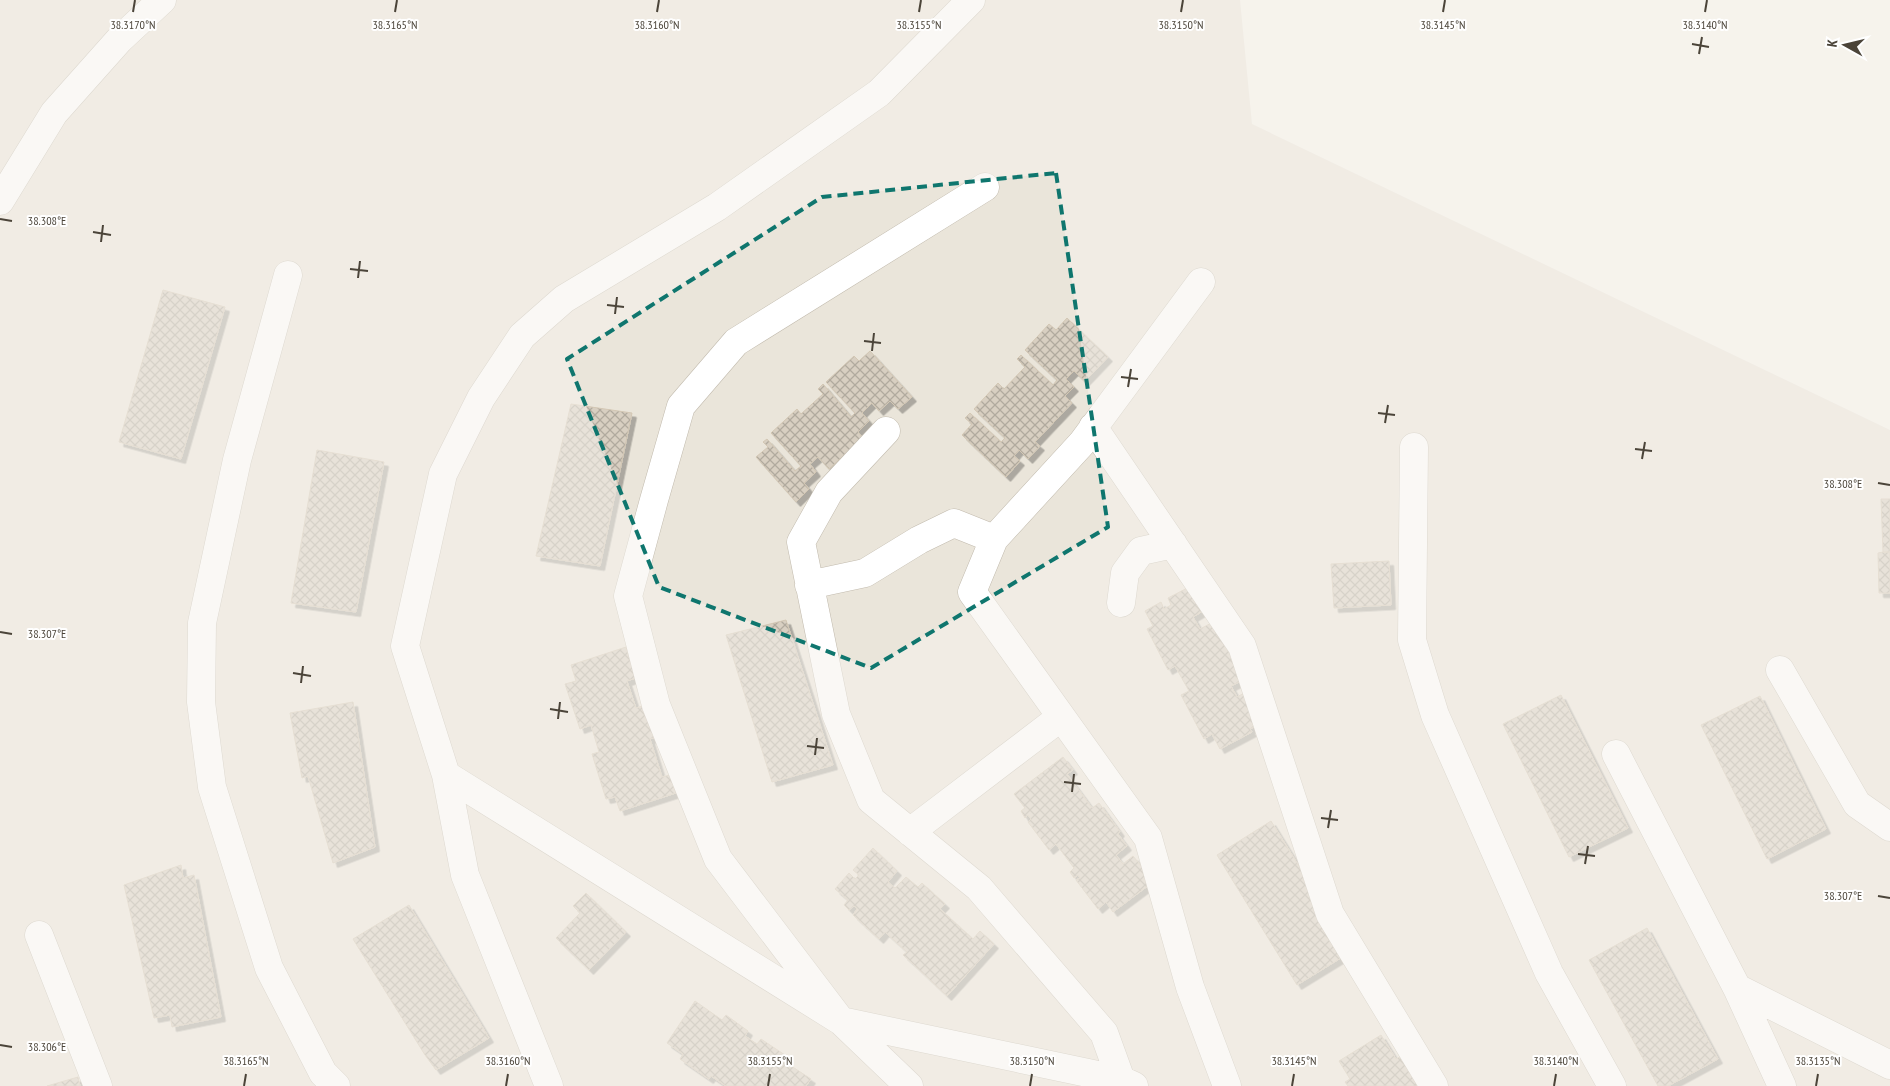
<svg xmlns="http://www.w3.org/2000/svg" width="1890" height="1086" font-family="'PT Sans Narrow',sans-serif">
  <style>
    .residential { fill: #eae5da }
    .building { fill: url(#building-cross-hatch); stroke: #d3c7b4; filter: url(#shadow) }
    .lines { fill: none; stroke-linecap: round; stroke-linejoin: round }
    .minor-casing { stroke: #c2bbae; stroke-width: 29 }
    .minor { stroke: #fff; stroke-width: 28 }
    .marked { fill: none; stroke: #0f766e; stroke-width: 4; stroke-dasharray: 10 6; stroke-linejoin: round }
    .ticks { fill: none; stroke: #4b4439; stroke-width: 2 }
    .ticks-label { font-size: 12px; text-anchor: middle; fill: #4b4439; stroke: #fff; stroke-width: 4; stroke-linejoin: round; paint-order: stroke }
  </style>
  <defs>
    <pattern id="building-cross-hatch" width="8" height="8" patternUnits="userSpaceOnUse" patternTransform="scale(1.25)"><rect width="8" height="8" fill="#d8cfc1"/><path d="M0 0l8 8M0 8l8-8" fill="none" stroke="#b1aa9e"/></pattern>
    <filter id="shadow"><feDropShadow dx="4.5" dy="4.5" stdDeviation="0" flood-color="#0004"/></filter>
  </defs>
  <rect width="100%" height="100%" fill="#f6f3ec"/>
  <path class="residential" d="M 0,0 L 1240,0 L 1252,124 L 1890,430 L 1890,1086 L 0,1086 Z"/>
  <path class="building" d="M 163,290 L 225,307 L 181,459 L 119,442 Z
    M 1067,318 L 1108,357 L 1085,381 L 1074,371 L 1066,379 L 1074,387 L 1065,396 L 1072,403 L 1035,442 L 1040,446 L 1028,459 L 1019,450 L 1014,456 L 1020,461 L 1006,477 L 962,435 L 972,424 L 965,418 L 970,413 L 1001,442 L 1005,438 L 974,409 L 998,383 L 1004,389 L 1025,367 L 1017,359 L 1021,355 L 1053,385 L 1057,380 L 1025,350 L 1049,324 L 1056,330 Z
    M 870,351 L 912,397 L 898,409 L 890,401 L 879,411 L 872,403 L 862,413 L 869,421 L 858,432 L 863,438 L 829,469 L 818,457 L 810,464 L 816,472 L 804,483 L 809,489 L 796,502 L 756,457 L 768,447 L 763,442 L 767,439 L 795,471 L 801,466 L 771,433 L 797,409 L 801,414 L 823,394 L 818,389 L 823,384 L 851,417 L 855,413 L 826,382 L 854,356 L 859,361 Z
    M 571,404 L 632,413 L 600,566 L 536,556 Z
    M 317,450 L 384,462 L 356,612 L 291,603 Z
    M 1881,499 L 1890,499 L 1890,552 L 1883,552 Z
    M 1883,552 L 1890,552 L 1890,593 L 1879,593 L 1878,553 Z
    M 1389,561 L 1391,605 L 1334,608 L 1331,564 Z
    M 1195,584 L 1203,611 L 1193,617 L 1200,629 L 1217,620 L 1241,666 L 1235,669 L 1241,681 L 1231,686 L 1237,697 L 1248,691 L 1267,720 L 1250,729 L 1252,732 L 1220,749 L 1212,734 L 1204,739 L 1181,695 L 1189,691 L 1175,666 L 1168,670 L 1147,629 L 1153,626 L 1145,611 L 1161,602 L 1164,609 L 1171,605 L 1168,598 Z
    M 786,620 L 833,765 L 772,782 L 726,635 Z
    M 626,647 L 636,678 L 627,681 L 636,708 L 646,705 L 656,737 L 650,739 L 662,777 L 670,775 L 676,793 L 620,811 L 615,797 L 606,799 L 592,754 L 599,752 L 591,725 L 580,729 L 565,684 L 576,681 L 571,665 Z
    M 1561,695 L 1628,828 L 1569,857 L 1503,724 Z
    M 1760,696 L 1826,829 L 1767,859 L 1701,725 Z
    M 353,702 L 375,847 L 333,863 L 308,776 L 302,778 L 290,713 Z
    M 1063,757 L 1073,770 L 1067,774 L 1092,808 L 1099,803 L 1120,832 L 1118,834 L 1127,846 L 1116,855 L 1123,864 L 1133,856 L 1142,867 L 1157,879 L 1113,912 L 1106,902 L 1098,909 L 1076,880 L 1080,878 L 1078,875 L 1074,878 L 1070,872 L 1074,868 L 1056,844 L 1049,850 L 1028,822 L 1031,819 L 1028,815 L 1025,818 L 1021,811 L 1025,808 L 1014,794 Z
    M 1271,821 L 1318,897 L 1349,953 L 1297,985 L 1217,855 Z
    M 873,848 L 897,871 L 888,882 L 895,888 L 906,877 L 918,887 L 922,883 L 945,904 L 940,909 L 973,939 L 980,931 L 994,944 L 947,996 L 912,963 L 903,955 L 907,952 L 885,932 L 879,939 L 853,915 L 857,909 L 854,906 L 849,910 L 844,905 L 848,900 L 835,889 L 849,873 L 855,879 L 859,875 L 853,870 Z
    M 181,865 L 183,878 L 194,875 L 221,1017 L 172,1027 L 170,1015 L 154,1018 L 124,885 Z
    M 586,893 L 626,932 L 589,970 L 556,938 L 580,913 L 573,906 Z
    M 409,905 L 489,1038 L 436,1070 L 425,1055 L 353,939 Z
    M 1647,928 L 1718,1059 L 1668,1086 L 1658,1086 L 1589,960 Z
    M 695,1001 L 722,1020 L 726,1015 L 748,1031 L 745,1036 L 757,1044 L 761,1039 L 785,1055 L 782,1060 L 811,1079 L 806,1086 L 726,1086 L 711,1076 L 709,1079 L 680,1059 L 683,1054 L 667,1043 Z
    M 1381,1035 L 1396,1059 L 1401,1056 L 1420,1086 L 1348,1086 L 1345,1082 L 1350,1079 L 1339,1061 Z
    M 78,1077 L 80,1086 L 47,1086 Z"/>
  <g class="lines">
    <defs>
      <path id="minor" d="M 985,187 L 736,342 L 681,406 L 654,500 L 628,596 L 656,705 L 718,859 L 841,1021 L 1121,1080 L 1134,1086
        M 0,201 L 54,113 L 119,40 L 162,0
        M 288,275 L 237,460 L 202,623 L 201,702 L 212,787 L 269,968 L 323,1073 L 336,1086
        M 1201,282 L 1082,443 L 994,539 L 972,592 L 1148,838 L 1190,987 L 1227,1086
        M 1093,427 L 1242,646 L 1330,914 L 1434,1086
        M 886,431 L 829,492 L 801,542 L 836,714 L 871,800 L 979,888 L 1104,1033 L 1121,1080
        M 1414,447 L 1412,640 L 1435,715 L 1549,973 L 1612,1086
        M 809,585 L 865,573 L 919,540 L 954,523 L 994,539
        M 1121,603 L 1125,573 L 1141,551 L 1173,544
        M 1780,670 L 1857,804 L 1890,827
        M 1616,754 L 1737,988 L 1782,1086
        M 446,775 L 841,1021 L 909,1086
        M 910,832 L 1061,717
        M 39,935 L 98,1086
        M 1737,988 L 1890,1065
        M 549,1086 L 465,875 L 446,775 L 405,646 L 443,474 L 481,398 L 522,336 L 564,299 L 717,207 L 879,93 L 971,0"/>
    </defs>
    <use href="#minor" class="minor-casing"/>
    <use href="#minor" class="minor"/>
  </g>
  <path d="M0 0H1890V1086H0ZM 1056,173 L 1108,527 L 871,668 L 659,587 L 567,359 L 822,197 Z" fill="#f6f3ec" fill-opacity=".55" fill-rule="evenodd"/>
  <path class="marked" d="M 1056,173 L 1108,527 L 871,668 L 659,587 L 567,359 L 822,197 Z"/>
  <path class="ticks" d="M 133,12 L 135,0M 395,12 L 397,0M 657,12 L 659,0M 919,12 L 921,0M 1181,12 L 1183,0M 1443,12 L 1445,0M 1705,12 L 1707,0M 1692,44 L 1709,47M 1699,54 L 1702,37M 0,219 L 12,221M 93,232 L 111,235M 101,242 L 103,225M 350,269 L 368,271M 358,278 L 360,261M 607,305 L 624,307M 615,314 L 617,297M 864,341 L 881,343M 872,351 L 874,333M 1121,377 L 1138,379M 1128,387 L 1131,369M 1378,413 L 1395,415M 1385,423 L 1388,405M 1635,449 L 1652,451M 1642,459 L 1645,442M 1878,483 L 1890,485M 0,632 L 12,634M 293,673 L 311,676M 301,683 L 303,666M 550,709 L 568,712M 558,719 L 560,702M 807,746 L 824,748M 815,755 L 817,738M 1064,782 L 1081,784M 1072,792 L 1074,774M 1321,818 L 1338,820M 1328,828 L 1331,810M 1578,854 L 1595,856M 1585,864 L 1588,846M 1878,896 L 1890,898M 0,1045 L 12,1047M 244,1086 L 246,1074M 506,1086 L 508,1074M 768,1086 L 770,1074M 1030,1086 L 1032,1074M 1292,1086 L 1294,1074M 1554,1086 L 1556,1074M 1816,1086 L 1818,1074"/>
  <g class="ticks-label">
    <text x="133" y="29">38.3170°N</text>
    <text x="395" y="29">38.3165°N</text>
    <text x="657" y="29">38.3160°N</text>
    <text x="919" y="29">38.3155°N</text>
    <text x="1181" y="29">38.3150°N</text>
    <text x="1443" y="29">38.3145°N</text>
    <text x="1705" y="29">38.3140°N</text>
    <text x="47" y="225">38.308°E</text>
    <text x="1843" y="488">38.308°E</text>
    <text x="47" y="638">38.307°E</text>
    <text x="1843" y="900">38.307°E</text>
    <text x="47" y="1051">38.306°E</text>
    <text x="246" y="1065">38.3165°N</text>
    <text x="508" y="1065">38.3160°N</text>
    <text x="770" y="1065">38.3155°N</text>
    <text x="1032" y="1065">38.3150°N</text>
    <text x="1294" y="1065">38.3145°N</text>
    <text x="1556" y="1065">38.3140°N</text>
    <text x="1818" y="1065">38.3135°N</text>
  </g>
  <g transform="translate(1845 45) rotate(278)" stroke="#ffffff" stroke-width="4" paint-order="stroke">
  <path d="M0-4L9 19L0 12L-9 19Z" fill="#4b4439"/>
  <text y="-8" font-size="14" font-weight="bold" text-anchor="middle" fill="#4b4439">K</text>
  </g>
</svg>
